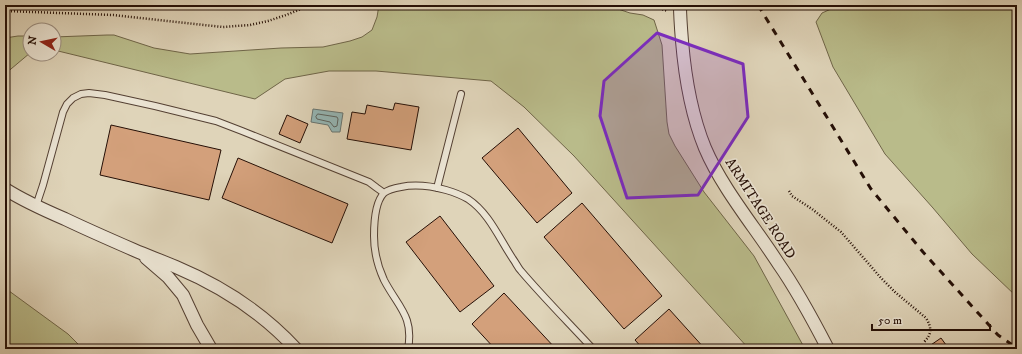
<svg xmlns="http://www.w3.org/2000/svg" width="1022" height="354" font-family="'IM FELL DW Pica',serif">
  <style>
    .green { fill: #b9bb8a; stroke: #6f6548 }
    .water { fill: #95b7b6; stroke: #687470 }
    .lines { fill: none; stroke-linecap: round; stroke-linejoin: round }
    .shore { stroke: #5d635e; stroke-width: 1 }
    .building { fill: #d3a07b; stroke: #250f06 }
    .service-casing { stroke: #544033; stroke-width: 8 }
    .minor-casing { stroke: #544033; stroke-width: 14 }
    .path { stroke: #250f06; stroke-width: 2.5; stroke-dasharray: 1 2; stroke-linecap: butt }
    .service { stroke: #eae3d2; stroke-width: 6 }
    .minor { stroke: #eae3d2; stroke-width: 12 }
    .rail { stroke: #250f06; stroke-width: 3; stroke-dasharray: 7 7; stroke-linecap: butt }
    .marked { fill: #7b2cbf; fill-opacity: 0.2; stroke: #7b2cbf; stroke-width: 3; stroke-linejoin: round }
    .labels { text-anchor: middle; stroke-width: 3.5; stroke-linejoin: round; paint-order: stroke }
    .street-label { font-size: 14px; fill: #250f06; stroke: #eae3d2 }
  </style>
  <rect width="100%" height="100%" fill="#dfd4b9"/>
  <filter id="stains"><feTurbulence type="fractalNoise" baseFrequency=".005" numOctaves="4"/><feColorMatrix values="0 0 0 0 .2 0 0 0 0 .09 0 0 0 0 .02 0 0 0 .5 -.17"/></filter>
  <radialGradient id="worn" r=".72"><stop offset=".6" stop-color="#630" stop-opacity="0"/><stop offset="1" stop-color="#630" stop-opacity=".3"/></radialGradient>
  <path class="green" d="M 379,5 L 610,5 L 618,9 L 630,13 L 643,15 L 654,20 L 662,45 L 667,122 L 669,134 L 675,146 L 704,192 L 754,256 L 805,349 L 749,349 L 574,156 L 524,107 L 491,81 L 376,71 L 329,71 L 285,79 L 255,99 L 54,50 L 54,37 L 107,35 L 114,35 L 154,48 L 190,54 L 281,48 L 323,47 L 350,41 L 362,37 L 372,30 L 377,17 Z
    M 840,5 L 1017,5 L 1017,297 L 972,254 L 933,208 L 885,154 L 833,67 L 816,22 L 822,13 Z
    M 18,36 L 30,36 L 30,53 L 5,74 L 5,38 Z
    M 5,288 L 68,334 L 83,349 L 5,349 Z"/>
  <path class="water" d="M 313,109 L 343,113 L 340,132 L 332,132 L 328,125 L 311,122 Z"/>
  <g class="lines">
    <path class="shore" d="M 318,114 L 337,117 L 338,119 L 337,126 L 334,127 L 330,122 L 317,119 L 316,117 Z"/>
  </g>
  <path class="building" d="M 395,103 L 419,107 L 411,150 L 347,139 L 352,112 L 365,114 L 367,105 L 393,110 Z
    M 287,115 L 308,124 L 300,143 L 279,134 Z
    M 111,125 L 221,150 L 209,200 L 100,175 Z
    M 518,128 L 572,193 L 537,223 L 482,158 Z
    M 238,158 L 348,204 L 332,243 L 222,198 Z
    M 582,203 L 662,296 L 624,329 L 544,237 Z
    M 440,216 L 494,286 L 460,312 L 406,242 Z
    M 504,293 L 556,349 L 495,349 L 472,324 Z
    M 669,309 L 705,349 L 643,349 L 635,340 Z
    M 941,338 L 949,349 L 925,349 Z"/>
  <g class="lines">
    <defs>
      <path id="service" d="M 437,188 L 461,94
        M 36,206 L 43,185 L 63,112 L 67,104 L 73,98 L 81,94 L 89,93 L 105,95 L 155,106 L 216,121 L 242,131 L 369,182 L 377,188 L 384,193
        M 408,349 C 414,316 398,307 384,280 C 378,267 374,251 374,236 C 374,224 375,202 384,193 C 389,189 395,188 401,187 C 416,184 431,186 446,190 C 453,192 461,195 468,199 C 489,213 499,238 513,259 C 516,263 518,268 521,271 C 544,298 569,323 593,349"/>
      <path id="minor" d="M 680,5 C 680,17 681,29 682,41 C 685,77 691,114 705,148 C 722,188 754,226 778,263 C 797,290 813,320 828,349
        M 5,189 C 24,201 44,210 65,219 C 88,230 111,240 134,250 C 148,256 162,261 176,267 C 221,286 263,313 296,349
        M 146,258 L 168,277 L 183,295 L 197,325 L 211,349"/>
    </defs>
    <use href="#service" class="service-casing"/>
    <use href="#minor" class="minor-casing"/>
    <path class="path" d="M 648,5 L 668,11
      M 5,11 L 113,15 L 204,25 L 223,27 L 250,25 L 268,21 L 286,15 L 311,5
      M 789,191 L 792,196 L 812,209 L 841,232 L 848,240 L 881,278 L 895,292 L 926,318 C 932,328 932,334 924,342"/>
    <use href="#service" class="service"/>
    <use href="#minor" class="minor"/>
    <path class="rail" d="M 758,5 L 871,189 L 923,252 L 998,335 L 1017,348"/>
  </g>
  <path class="marked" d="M 657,33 L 743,64 L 748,117 L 698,195 L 627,198 L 600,116 L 604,81 Z"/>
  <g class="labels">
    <g class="street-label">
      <text transform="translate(761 208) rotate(57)" y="5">ARMITAGE ROAD</text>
    </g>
  </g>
  <rect width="1022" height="354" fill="none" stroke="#dfd4b9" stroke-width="20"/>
  <rect x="6" y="6" width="1010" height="342" fill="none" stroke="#250f06" stroke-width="2"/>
  <rect x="10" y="10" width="1002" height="334" fill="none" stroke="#250f06"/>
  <g transform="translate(42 42) rotate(279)"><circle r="19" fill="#eae3d2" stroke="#9b8e80"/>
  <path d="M0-3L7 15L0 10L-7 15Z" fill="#8f2418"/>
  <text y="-6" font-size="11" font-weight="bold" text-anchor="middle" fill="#250f06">N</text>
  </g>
  <path d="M872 324v6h118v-6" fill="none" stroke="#250f06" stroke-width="2"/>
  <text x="878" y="324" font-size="12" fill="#250f06" stroke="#eae3d2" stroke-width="3" paint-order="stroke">50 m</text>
  <rect width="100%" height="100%" filter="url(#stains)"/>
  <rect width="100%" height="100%" fill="url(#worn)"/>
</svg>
